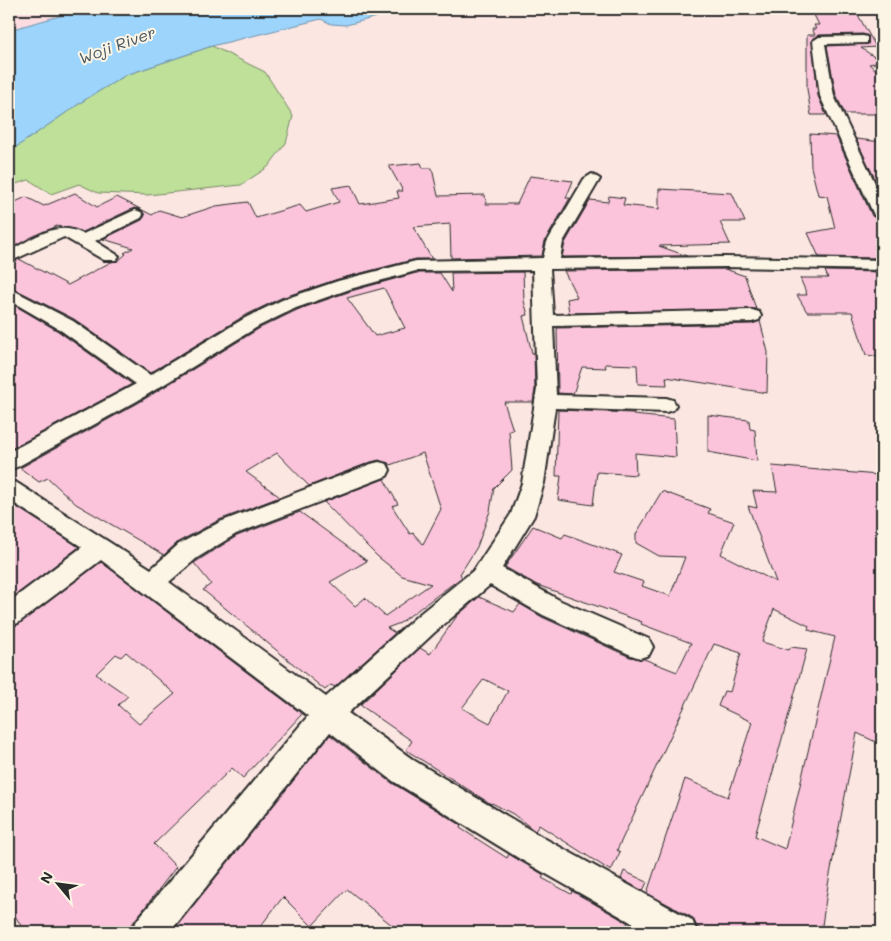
<svg xmlns="http://www.w3.org/2000/svg" width="891" height="941" font-family="Mali,sans-serif">
  <style>
    .built { fill: #fcdce0 }
    .green { fill: #bee099; stroke: #748662 }
    .water { fill: #9cd4fc; stroke: #6f90a8 }
    .building { fill: #fbc4db; stroke: #2b2b2b; fill-rule: evenodd }
    .lines { fill: none; stroke-linecap: round; stroke-linejoin: round }
    .street-casing { stroke: #2b2b2b; stroke-width: 4 }
    .street { fill: #fcf5e5; fill-rule: evenodd }
    .labels { text-anchor: middle; stroke-width: 4; stroke-linejoin: round; paint-order: stroke }
    .far-water-label { font-size: 16px; font-style: italic; fill: #47555f; stroke: #fcf5e5 }
  </style>
  <rect width="100%" height="100%" fill="#fce6e2"/>
  <filter id="ink" filterUnits="userSpaceOnUse"><feTurbulence type="fractalNoise" baseFrequency=".02" numOctaves="2"/><feDisplacementMap in="SourceGraphic" scale="10" xChannelSelector="R" yChannelSelector="G"/><feConvolveMatrix kernelMatrix="1 2 1 2 8 2 1 2 1" color-interpolation-filters="sRGB"/></filter>
  <g filter="url(#ink)">
    <path class="built" d="M 9,9 L 85,9 L 9,30 Z"/>
    <path class="green" d="M 212,46 L 265,72 L 293,116 L 286,143 L 268,167 L 241,185 L 148,195 L 98,193 L 79,184 L 51,194 L 29,180 L 9,186 L 9,152 L 86,99 L 126,75 Z"/>
    <path class="water" d="M 85,9 L 507,9 L 389,14 L 346,25 L 331,24 L 321,19 L 212,46 L 126,75 L 86,99 L 9,152 L 9,30 Z"/>
    <path class="building" d="M 811,9 L 854,12 L 858,15 L 876,47 L 861,48 L 882,62 L 869,64 L 882,75 L 882,114 L 845,114 L 836,95 L 827,46 L 868,44 L 868,36 L 863,34 L 819,35 L 812,39 L 818,96 L 826,115 L 811,115 L 807,89 L 807,35 L 815,35 L 812,29 L 816,29 L 814,25 L 819,25 Z
      M 810,134 L 836,136 L 872,216 L 882,222 L 882,258 L 819,257 L 808,233 L 835,228 L 827,196 L 818,195 L 811,167 Z
      M 856,139 L 882,142 L 882,194 Z
      M 421,163 L 423,168 L 432,168 L 438,196 L 485,195 L 486,204 L 517,204 L 530,176 L 573,181 L 566,198 L 570,198 L 545,241 L 542,256 L 451,258 L 450,224 L 413,227 L 432,259 L 416,259 L 338,279 L 281,298 L 244,316 L 150,373 L 74,319 L 9,286 L 9,264 L 19,259 L 68,285 L 111,262 L 118,261 L 126,254 L 124,253 L 133,248 L 103,239 L 142,220 L 145,216 L 142,210 L 134,208 L 83,232 L 57,226 L 9,249 L 9,205 L 26,197 L 44,206 L 75,193 L 97,207 L 117,197 L 152,215 L 159,210 L 182,217 L 216,206 L 248,202 L 256,218 L 300,205 L 306,212 L 339,202 L 332,188 L 351,185 L 360,204 L 399,198 L 397,191 L 403,191 L 389,166 Z
      M 659,189 L 732,193 L 745,222 L 720,222 L 730,244 L 659,246 L 687,256 L 562,257 L 565,243 L 590,200 L 608,202 L 609,196 L 625,198 L 623,205 L 659,209 Z
      M 725,269 L 745,276 L 756,309 L 569,313 L 567,299 L 577,297 L 564,271 Z
      M 825,271 L 882,272 L 882,357 L 866,355 L 852,312 L 807,312 L 797,295 L 807,295 L 800,278 L 828,278 Z
      M 523,272 L 524,301 L 528,315 L 523,316 L 532,353 L 534,353 L 535,389 L 533,402 L 504,402 L 513,430 L 509,431 L 512,470 L 494,488 L 490,511 L 477,547 L 460,574 L 462,577 L 400,623 L 387,628 L 395,633 L 335,687 L 331,685 L 325,690 L 203,590 L 211,584 L 194,563 L 237,536 L 300,512 L 367,561 L 330,582 L 355,606 L 365,598 L 385,616 L 431,584 L 402,576 L 377,556 L 324,502 L 384,479 L 398,504 L 392,506 L 410,534 L 413,533 L 423,544 L 441,509 L 423,453 L 390,465 L 379,460 L 371,462 L 309,486 L 277,453 L 246,472 L 280,497 L 219,520 L 178,542 L 164,555 L 76,504 L 48,478 L 39,482 L 20,468 L 138,403 L 260,328 L 297,310 L 351,291 L 416,273 L 440,273 L 452,292 L 451,273 ZM 384,288 L 405,328 L 375,336 L 347,298 Z
      M 9,302 L 58,331 L 132,384 L 9,450 Z
      M 760,321 L 768,352 L 767,393 L 666,377 L 667,385 L 638,384 L 637,365 L 605,364 L 606,368 L 582,367 L 573,394 L 558,393 L 557,328 L 752,324 Z
      M 558,410 L 633,413 L 633,415 L 674,419 L 676,457 L 635,453 L 636,475 L 597,472 L 593,505 L 558,500 L 561,476 L 556,476 Z
      M 708,415 L 749,420 L 750,429 L 755,430 L 757,461 L 708,452 Z
      M 772,466 L 878,475 L 882,488 L 882,745 L 857,733 L 828,885 L 821,932 L 708,932 L 697,927 L 693,918 L 647,893 L 685,779 L 728,797 L 752,722 L 718,706 L 724,691 L 730,692 L 741,653 L 714,644 L 617,850 L 620,852 L 611,871 L 539,825 L 535,831 L 513,814 L 492,803 L 491,804 L 406,750 L 412,741 L 360,705 L 420,648 L 430,654 L 457,616 L 479,597 L 514,612 L 520,604 L 542,617 L 630,657 L 644,659 L 677,672 L 691,643 L 641,624 L 642,622 L 537,585 L 505,567 L 533,526 L 562,538 L 565,534 L 622,555 L 614,572 L 644,582 L 642,586 L 670,596 L 685,557 L 659,556 L 636,543 L 636,534 L 662,491 L 710,509 L 708,513 L 734,522 L 721,554 L 776,582 L 748,506 L 757,508 L 753,491 L 777,492 ZM 774,609 L 809,626 L 808,630 L 835,637 L 785,849 L 755,836 L 807,649 L 791,647 L 789,650 L 762,642 ZM 484,679 L 508,691 L 490,723 L 462,708 Z
      M 9,502 L 79,547 L 9,600 Z
      M 101,562 L 302,714 L 243,778 L 232,768 L 154,844 L 176,867 L 126,932 L 25,932 L 9,906 L 9,628 L 19,624 ZM 126,652 L 175,694 L 139,724 L 118,705 L 128,696 L 96,674 L 116,654 L 121,657 Z
      M 330,735 L 392,783 L 461,825 L 460,828 L 507,858 L 509,854 L 544,875 L 542,878 L 571,894 L 572,891 L 628,923 L 623,932 L 390,932 L 393,926 L 347,889 L 312,926 L 283,897 L 256,932 L 172,932 Z
      M 624,871 L 647,882 L 643,891 L 621,879 Z"/>
    <g class="lines">
      <defs>
        <path id="street" d="M 863,36 L 867,37 L 867,43 L 825,44 L 834,96 L 882,198 L 882,220 L 874,215 L 820,96 L 813,41 L 819,37 Z
          M 592,174 L 600,179 L 563,242 L 560,259 L 725,257 L 882,260 L 882,270 L 725,267 L 550,269 L 553,315 L 752,310 L 759,312 L 761,316 L 759,320 L 752,322 L 553,326 L 556,395 L 666,398 L 673,400 L 676,405 L 673,410 L 666,412 L 555,408 L 544,483 L 534,516 L 502,568 L 561,601 L 649,639 L 653,647 L 649,655 L 640,658 L 631,655 L 543,615 L 490,585 L 435,632 L 348,713 L 415,761 L 542,837 L 692,920 L 697,932 L 648,932 L 520,859 L 393,781 L 330,732 L 170,932 L 132,932 L 137,920 L 308,716 L 101,560 L 18,623 L 9,626 L 9,602 L 82,547 L 9,500 L 9,481 L 17,483 L 151,569 L 179,544 L 220,522 L 371,464 L 379,462 L 387,464 L 390,470 L 387,476 L 236,534 L 197,558 L 169,582 L 326,697 L 417,616 L 474,570 L 511,514 L 522,483 L 537,389 L 533,270 L 416,271 L 350,289 L 296,308 L 259,326 L 137,401 L 17,467 L 9,470 L 9,452 L 136,384 L 59,329 L 9,300 L 9,288 L 73,321 L 150,375 L 245,318 L 282,300 L 338,281 L 416,261 L 543,258 L 547,242 L 584,179 Z
          M 135,210 L 141,212 L 143,215 L 141,218 L 95,241 L 119,256 L 116,260 L 104,260 L 64,237 L 9,262 L 9,251 C 33,239 56,219 83,234 Z"/>
      </defs>
      <use href="#street" class="street-casing"/>
      <use href="#street" class="street"/>
    </g>
  </g>
  <g class="labels">
    <g class="far-water-label">
      <text transform="translate(117 45) rotate(-20)" y="6">Woji River</text>
    </g>
  </g>
  <rect width="891" height="941" fill="none" stroke="#fcf5e5" stroke-width="30"/>
  <rect x="15" y="15" width="861" height="911" fill="none" stroke="#2b2b2b" stroke-width="2" filter="url(#ink)"/>
  <g transform="translate(58 884) rotate(299)" stroke="#fcf5e5" stroke-width="4" paint-order="stroke">
  <path d="M0-4L9 19L0 12L-9 19Z" fill="#2b2b2b"/>
  <text y="-8" font-size="14" font-weight="bold" text-anchor="middle" fill="#2b2b2b">N</text>
  </g>
</svg>
